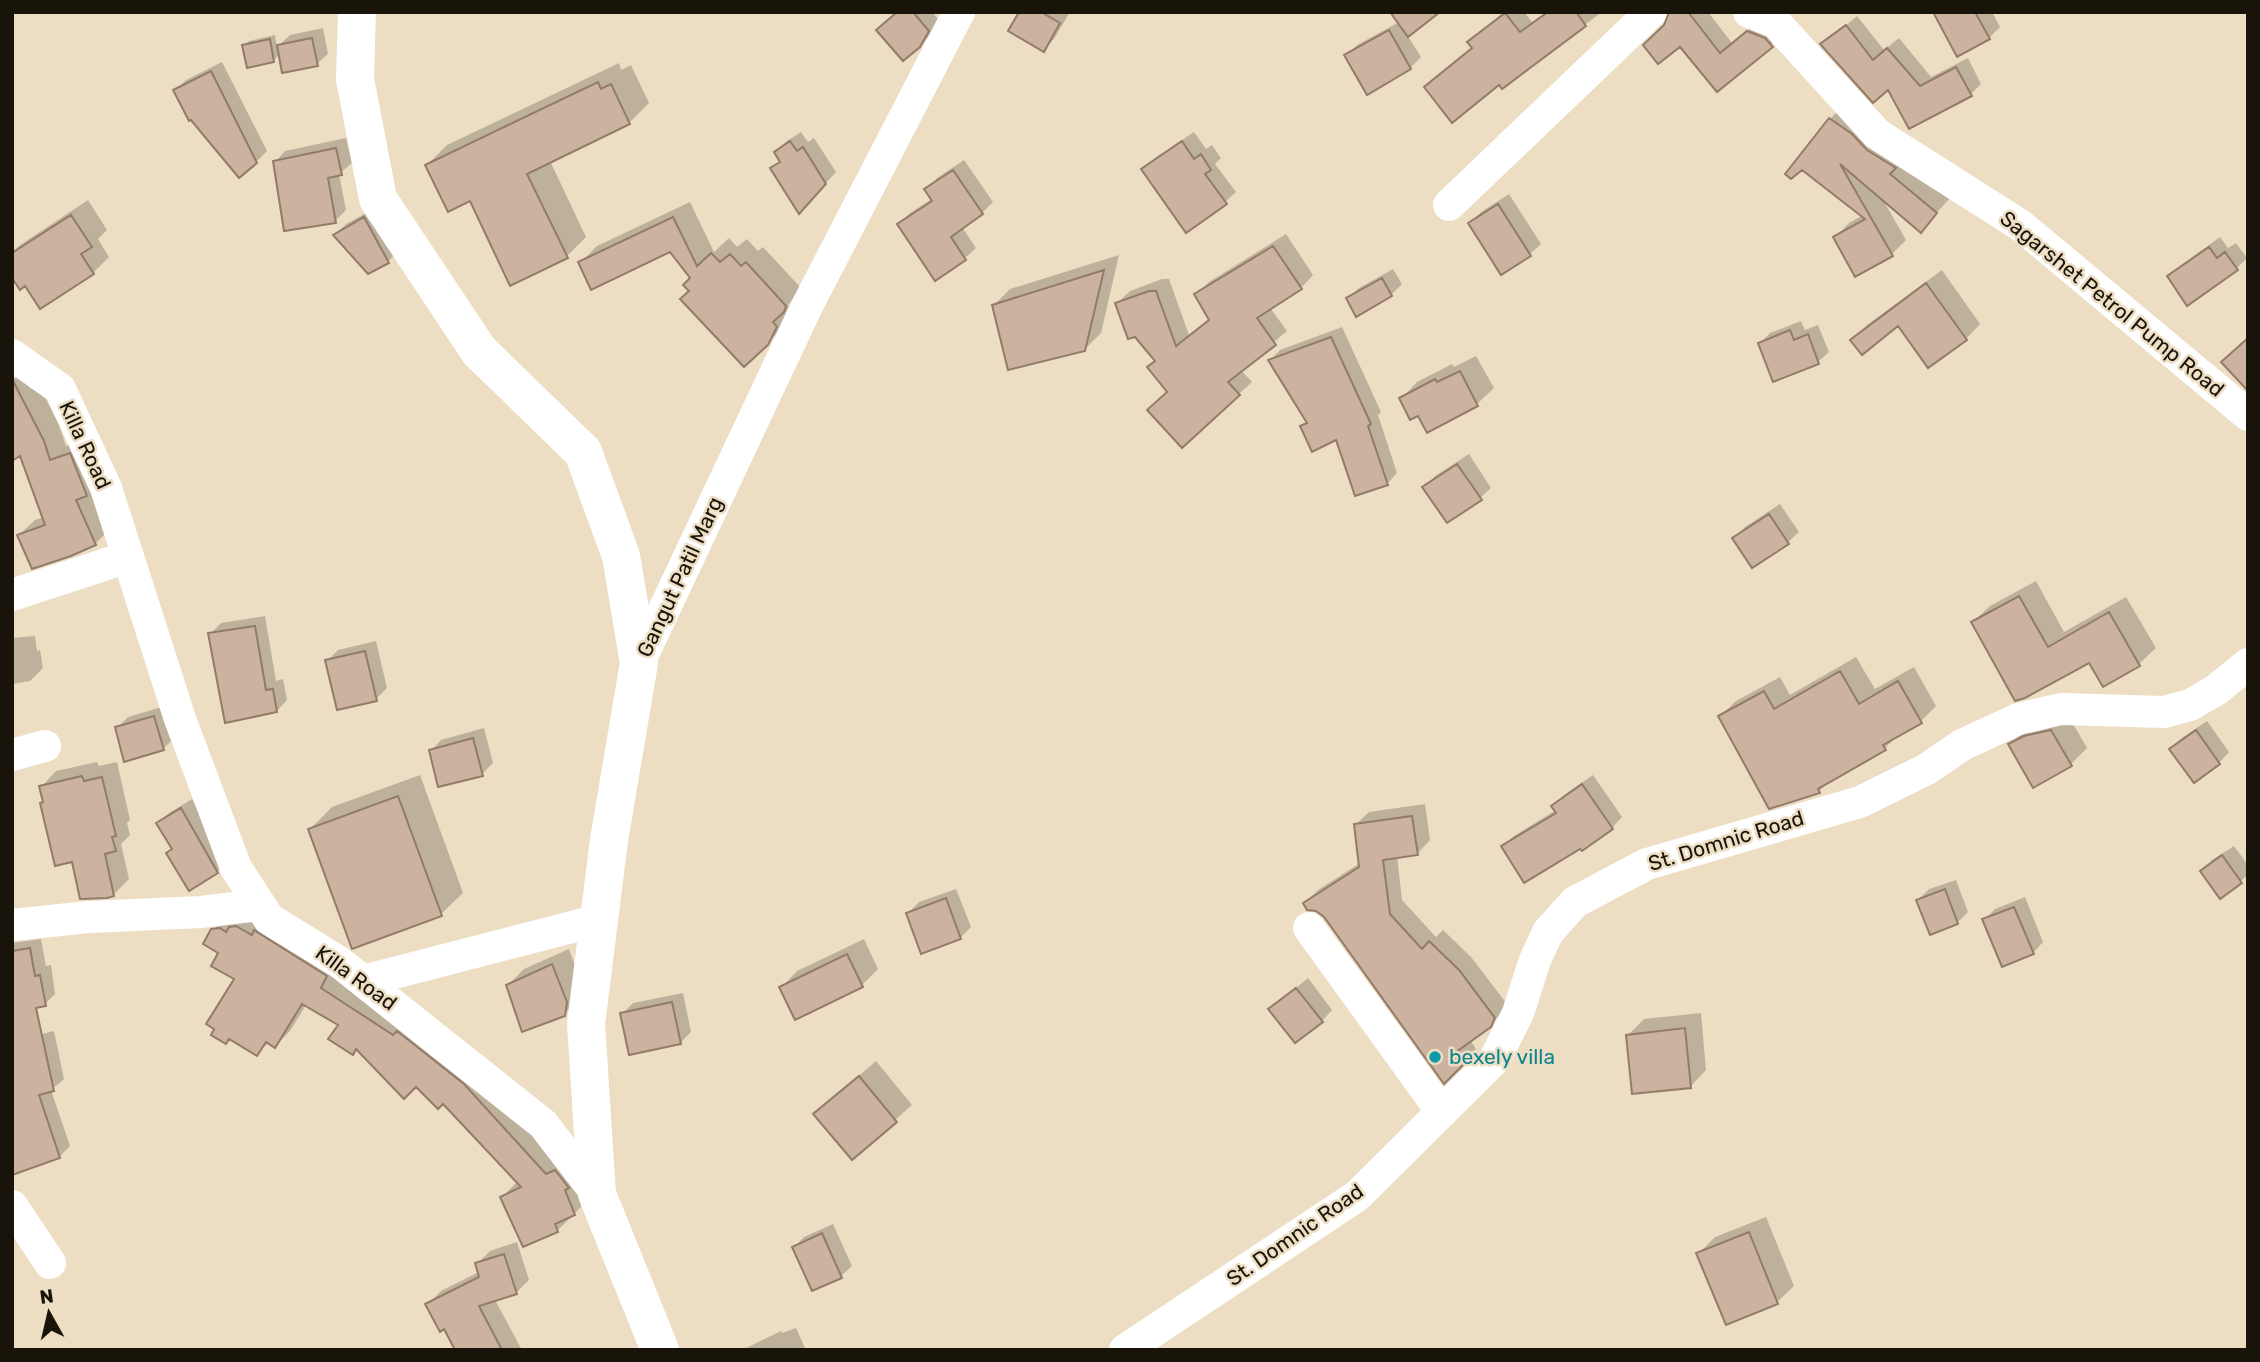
<svg xmlns="http://www.w3.org/2000/svg" width="2260" height="1362" font-family="Rubik,sans-serif">
  <style>
    .shadow { fill: #0003 }
    .building { fill: #ccb3a0; stroke: #927b69; stroke-width: 2 }
    .lines { fill: none; stroke-linecap: round; stroke-linejoin: round }
    .minor { stroke: #fff; stroke-width: 32 }
    .major { stroke: #fff; stroke-width: 38 }
    .culture-dot { fill: #0f9aa8; stroke: #eddec3; stroke-width: 2.5 }
    .labels { text-anchor: middle; stroke-width: 5; stroke-linejoin: round; paint-order: stroke }
    .street-label { font-size: 21px; fill: #19140a; stroke: #eddec3 }
    .culture-label { font-size: 21px; fill: #0d838f; stroke: #eddec3; text-anchor: start }
  </style>
  <rect width="100%" height="100%" fill="#eddec3"/>
  <path class="shadow" d="M 898,12 L 932,12 L 938,19 L 931,34 L 919,46 Z
    M 1021,12 L 1070,12 L 1054,39 L 1043,50 Z
    M 1504,12 L 1524,12 L 1532,22 L 1546,12 L 1602,12 L 1503,86 L 1500,82 L 1426,88 L 1473,47 L 1469,42 Z
    M 1670,12 L 1708,12 L 1732,43 L 1760,20 L 1783,34 L 1717,90 L 1666,25 Z
    M 1935,12 L 1992,12 L 2000,27 L 1989,38 Z
    M 1857,16 L 1884,50 L 1899,38 L 1931,77 L 1968,58 L 1981,84 L 1971,94 L 1889,88 L 1823,45 Z
    M 1399,22 L 1421,57 L 1410,68 L 1346,56 L 1357,45 Z
    M 323,28 L 328,54 L 317,64 L 280,54 L 274,60 L 244,46 L 249,41 L 275,35 L 277,47 L 290,35 Z
    M 222,62 L 267,151 L 256,162 L 175,91 L 186,80 Z
    M 619,63 L 621,70 L 631,65 L 649,103 L 629,123 L 550,161 L 586,237 L 566,257 L 471,199 L 427,165 L 447,145 Z
    M 1844,105 L 1950,198 L 1921,230 L 1882,198 L 1906,240 L 1892,254 L 1856,275 L 1835,237 L 1849,223 L 1863,215 L 1802,168 L 1830,119 Z
    M 801,132 L 808,142 L 814,138 L 836,172 L 809,201 L 772,169 L 781,160 L 776,152 L 787,141 Z
    M 1194,132 L 1206,149 L 1212,145 L 1221,158 L 1215,164 L 1236,192 L 1225,202 L 1143,169 L 1154,159 Z
    M 346,138 L 352,163 L 339,174 L 346,210 L 335,221 L 275,162 L 285,151 Z
    M 964,160 L 993,202 L 982,213 L 962,227 L 976,248 L 965,258 L 936,278 L 899,224 L 910,213 L 933,198 L 927,189 L 937,178 Z
    M 1509,194 L 1541,244 L 1530,254 L 1502,273 L 1470,223 L 1481,212 Z
    M 88,200 L 107,230 L 98,239 L 109,257 L 93,273 L 26,283 L 12,275 L 12,252 L 20,245 Z
    M 690,202 L 714,252 L 729,238 L 737,247 L 747,239 L 758,251 L 763,247 L 802,289 L 788,305 L 792,310 L 784,326 L 767,344 L 691,291 L 693,278 L 671,250 L 580,263 L 597,246 Z
    M 375,208 L 398,251 L 388,262 L 335,235 L 346,224 Z
    M 1286,234 L 1313,275 L 1301,288 L 1271,309 L 1287,331 L 1241,370 L 1252,382 L 1182,446 L 1169,392 L 1156,360 L 1117,303 L 1130,291 L 1162,279 L 1169,279 L 1189,335 L 1210,319 L 1196,294 L 1209,282 Z
    M 2220,237 L 2228,248 L 2236,243 L 2247,258 L 2236,269 L 2169,277 L 2180,266 Z
    M 1119,255 L 1101,333 L 1084,350 L 994,305 L 1010,289 Z
    M 1393,269 L 1402,284 L 1391,295 L 1348,298 L 1359,288 Z
    M 1942,270 L 1980,324 L 1966,339 L 1898,323 L 1852,340 L 1867,325 Z
    M 1801,321 L 1805,330 L 1818,325 L 1829,352 L 1818,362 L 1760,343 L 1770,333 Z
    M 1342,327 L 1381,412 L 1378,415 L 1397,473 L 1387,484 L 1337,438 L 1302,427 L 1307,422 L 1270,360 L 1280,350 Z
    M 1476,356 L 1494,388 L 1477,404 L 1428,430 L 1419,414 L 1401,399 L 1417,382 L 1452,364 L 1454,367 Z
    M 18,377 L 32,389 L 41,389 L 59,425 L 66,446 L 85,439 L 111,528 L 95,544 L 19,535 L 35,520 L 44,517 L 12,380 Z
    M 1469,454 L 1491,488 L 1480,498 L 1425,487 L 1435,476 Z
    M 1780,504 L 1799,532 L 1788,542 L 1753,566 L 1734,538 L 1745,527 Z
    M 2036,581 L 2064,632 L 2126,597 L 2156,648 L 2139,664 L 2103,685 L 2089,661 L 1973,622 L 1990,606 Z
    M 265,616 L 276,681 L 283,679 L 287,700 L 277,711 L 210,634 L 221,623 Z
    M 35,636 L 37,651 L 40,650 L 43,668 L 30,681 L 12,684 L 12,638 Z
    M 376,641 L 387,688 L 376,699 L 327,661 L 338,650 Z
    M 1856,657 L 1875,689 L 1914,667 L 1936,706 L 1921,721 L 1900,733 L 1885,748 L 1831,780 L 1819,791 L 1720,716 L 1736,701 L 1780,677 L 1790,695 Z
    M 165,706 L 174,738 L 163,749 L 117,728 L 128,717 Z
    M 2068,715 L 2087,748 L 2071,764 L 2010,744 L 2027,728 Z
    M 2207,721 L 2229,752 L 2219,763 L 2171,749 L 2182,738 Z
    M 484,728 L 493,763 L 482,774 L 431,751 L 441,740 Z
    M 97,762 L 99,766 L 117,762 L 130,820 L 127,823 L 130,835 L 121,844 L 129,879 L 114,894 L 82,898 L 73,860 L 44,801 L 41,787 L 56,771 Z
    M 420,775 L 463,893 L 441,914 L 310,829 L 332,807 Z
    M 1593,775 L 1622,817 L 1612,828 L 1503,846 L 1514,836 L 1556,810 L 1553,806 L 1564,795 Z
    M 192,799 L 228,861 L 217,872 L 168,853 L 173,848 L 158,823 L 169,813 Z
    M 1425,804 L 1430,840 L 1417,854 L 1397,856 L 1402,900 L 1436,937 L 1443,930 L 1471,957 L 1507,1004 L 1503,1012 L 1489,1025 L 1470,1040 L 1476,1049 L 1444,1081 L 1325,916 L 1305,903 L 1318,890 L 1360,863 L 1355,825 L 1369,812 Z
    M 2234,846 L 2248,865 L 2248,875 L 2220,897 L 2202,871 L 2212,860 Z
    M 1956,880 L 1968,912 L 1957,923 L 1918,900 L 1929,889 Z
    M 956,889 L 971,927 L 960,938 L 908,913 L 919,902 Z
    M 2025,897 L 2043,942 L 2033,953 L 1984,920 L 1995,909 Z
    M 246,912 L 479,1069 L 590,1198 L 557,1231 L 502,1197 L 518,1181 L 443,1102 L 357,1048 L 353,1052 L 340,1024 L 306,1005 L 290,1031 L 275,1046 L 269,1042 L 257,1054 L 236,979 L 221,952 L 213,930 L 228,915 Z
    M 41,939 L 46,966 L 51,965 L 55,994 L 45,1004 L 12,1010 L 12,943 Z
    M 864,939 L 878,969 L 862,985 L 781,988 L 797,971 Z
    M 569,949 L 582,985 L 581,997 L 564,1014 L 508,985 L 524,969 Z
    M 1308,978 L 1332,1010 L 1322,1021 L 1271,1009 Z
    M 683,993 L 691,1032 L 680,1043 L 622,1014 L 633,1003 Z
    M 1701,1013 L 1706,1070 L 1690,1087 L 1628,1035 L 1644,1019 Z
    M 54,1031 L 64,1079 L 51,1090 L 70,1146 L 59,1157 L 12,1173 L 21,1039 Z
    M 876,1061 L 912,1105 L 852,1158 L 815,1114 Z
    M 1766,1217 L 1794,1286 L 1777,1302 L 1727,1322 L 1698,1254 L 1715,1237 Z
    M 833,1224 L 852,1266 L 841,1276 L 813,1289 L 794,1247 L 804,1237 Z
    M 517,1242 L 529,1280 L 516,1293 L 495,1300 L 522,1350 L 457,1350 L 445,1327 L 428,1304 L 441,1291 L 479,1272 L 477,1264 L 490,1251 Z
    M 796,1328 L 805,1348 L 803,1350 L 742,1350 L 781,1331 L 782,1333 Z"/>
  <path class="building" d="M 897,12 L 913,12 L 929,31 L 920,47 L 903,61 L 876,30 Z
    M 1019,12 L 1041,12 L 1060,23 L 1044,52 L 1008,31 Z
    M 1390,12 L 1440,12 L 1408,37 Z
    M 1548,12 L 1576,12 L 1586,26 L 1502,89 L 1499,85 L 1452,123 L 1424,87 L 1472,48 L 1467,42 L 1505,13 L 1520,32 Z
    M 1669,12 L 1688,12 L 1720,53 L 1747,31 L 1765,38 L 1773,47 L 1717,92 L 1680,47 L 1658,64 L 1643,45 L 1664,25 Z
    M 1933,12 L 1975,12 L 1990,39 L 1957,57 Z
    M 1846,25 L 1873,60 L 1887,48 L 1920,86 L 1956,67 L 1972,96 L 1909,129 L 1888,90 L 1873,103 L 1820,44 Z
    M 1389,30 L 1411,69 L 1367,95 L 1344,55 Z
    M 312,38 L 318,66 L 282,73 L 277,45 Z
    M 270,39 L 274,62 L 247,68 L 242,45 Z
    M 211,71 L 257,163 L 239,178 L 191,120 L 189,121 L 173,90 Z
    M 598,82 L 601,89 L 611,84 L 630,124 L 527,174 L 568,258 L 510,286 L 470,201 L 448,212 L 425,165 Z
    M 1829,118 L 1852,134 L 1867,150 L 1896,168 L 1890,174 L 1937,213 L 1921,233 L 1840,164 L 1893,256 L 1855,277 L 1833,237 L 1865,219 L 1802,170 L 1791,179 L 1785,174 Z
    M 790,141 L 797,151 L 803,147 L 826,184 L 799,214 L 770,168 L 780,162 L 774,152 Z
    M 1182,141 L 1194,159 L 1201,154 L 1211,170 L 1205,174 L 1227,204 L 1186,233 L 1141,169 Z
    M 336,148 L 342,175 L 328,178 L 336,223 L 284,231 L 273,161 Z
    M 953,170 L 983,214 L 951,237 L 966,260 L 935,281 L 897,224 L 932,201 L 924,189 Z
    M 1498,204 L 1531,256 L 1501,275 L 1468,223 Z
    M 71,215 L 92,247 L 81,254 L 94,274 L 40,309 L 25,286 L 20,290 L 12,278 L 12,253 Z
    M 364,217 L 389,263 L 368,274 L 333,235 Z
    M 673,217 L 697,266 L 711,253 L 720,262 L 730,254 L 741,266 L 746,262 L 786,306 L 784,312 L 773,322 L 777,327 L 768,345 L 744,367 L 680,299 L 689,291 L 683,285 L 690,278 L 670,252 L 591,290 L 578,262 Z
    M 1273,246 L 1302,289 L 1257,318 L 1276,345 L 1228,382 L 1240,395 L 1182,448 L 1147,410 L 1167,392 L 1147,367 L 1155,361 L 1135,337 L 1128,339 L 1115,303 L 1149,291 L 1156,291 L 1176,346 L 1209,320 L 1194,294 Z
    M 2209,247 L 2217,258 L 2225,252 L 2238,270 L 2187,306 L 2167,276 Z
    M 1104,270 L 1085,351 L 1008,370 L 992,305 Z
    M 1382,278 L 1392,296 L 1356,317 L 1346,298 Z
    M 1926,283 L 1967,340 L 1928,368 L 1898,326 L 1862,355 L 1850,340 Z
    M 1790,330 L 1794,340 L 1808,334 L 1819,364 L 1773,382 L 1758,343 Z
    M 1331,337 L 1371,424 L 1368,426 L 1388,485 L 1355,496 L 1336,440 L 1312,452 L 1300,426 L 1307,423 L 1268,360 Z
    M 2248,338 L 2248,391 L 2221,362 Z
    M 1460,371 L 1478,406 L 1427,433 L 1418,416 L 1410,420 L 1399,398 L 1435,379 L 1437,382 Z
    M 12,379 L 44,441 L 50,460 L 70,453 L 87,496 L 76,500 L 96,545 L 71,556 L 32,569 L 17,535 L 45,525 L 20,456 L 12,461 Z
    M 1457,464 L 1482,500 L 1447,523 L 1422,487 Z
    M 1769,514 L 1789,544 L 1752,568 L 1732,538 Z
    M 2019,596 L 2048,647 L 2109,612 L 2140,666 L 2103,687 L 2089,663 L 2025,698 L 2015,701 L 1971,622 Z
    M 255,626 L 266,690 L 273,689 L 277,712 L 225,723 L 208,633 Z
    M 365,651 L 377,701 L 337,710 L 325,660 Z
    M 1840,671 L 1859,704 L 1898,681 L 1922,723 L 1883,745 L 1886,750 L 1818,789 L 1820,793 L 1769,809 L 1718,716 L 1764,691 L 1774,709 Z
    M 154,716 L 164,750 L 124,762 L 115,727 Z
    M 2051,730 L 2072,766 L 2033,788 L 2008,744 L 2024,736 Z
    M 2196,730 L 2220,764 L 2194,783 L 2169,749 Z
    M 473,738 L 483,776 L 438,787 L 429,750 Z
    M 82,776 L 84,781 L 102,777 L 116,836 L 112,837 L 116,851 L 105,854 L 114,896 L 107,898 L 80,899 L 72,862 L 55,866 L 40,803 L 43,802 L 39,786 Z
    M 1582,784 L 1613,829 L 1582,851 L 1580,849 L 1524,883 L 1501,846 L 1556,813 L 1551,806 Z
    M 398,796 L 442,916 L 352,949 L 308,829 Z
    M 181,808 L 218,873 L 189,891 L 166,853 L 172,849 L 156,823 Z
    M 1412,816 L 1418,855 L 1383,860 L 1390,914 L 1422,949 L 1429,941 L 1459,970 L 1495,1018 L 1491,1027 L 1456,1052 L 1464,1064 L 1444,1084 L 1324,917 L 1316,911 L 1307,910 L 1303,903 L 1359,867 L 1354,824 Z
    M 2222,855 L 2242,883 L 2220,899 L 2200,871 Z
    M 1945,889 L 1958,924 L 1930,935 L 1916,900 Z
    M 946,898 L 961,939 L 921,954 L 906,913 Z
    M 2014,907 L 2034,954 L 2002,967 L 1982,919 Z
    M 236,926 L 252,935 L 254,930 L 327,976 L 321,988 L 393,1035 L 397,1031 L 464,1084 L 546,1174 L 555,1170 L 569,1188 L 565,1190 L 575,1215 L 555,1224 L 558,1232 L 523,1247 L 500,1197 L 521,1187 L 443,1104 L 438,1109 L 416,1087 L 404,1099 L 356,1049 L 353,1055 L 328,1039 L 338,1025 L 302,1004 L 275,1048 L 266,1042 L 257,1056 L 229,1039 L 226,1044 L 211,1035 L 214,1029 L 206,1024 L 234,979 L 211,966 L 218,953 L 203,944 L 211,929 L 220,928 L 226,932 L 229,927 Z
    M 30,948 L 35,976 L 40,975 L 46,1006 L 36,1008 L 54,1091 L 39,1095 L 60,1158 L 12,1175 L 12,951 Z
    M 847,954 L 863,987 L 795,1020 L 779,987 Z
    M 552,964 L 567,1002 L 565,1016 L 522,1032 L 506,985 Z
    M 1296,988 L 1323,1022 L 1295,1043 L 1268,1009 Z
    M 672,1002 L 681,1044 L 629,1055 L 620,1013 Z
    M 1685,1028 L 1691,1088 L 1632,1094 L 1626,1035 Z
    M 859,1076 L 897,1122 L 852,1160 L 813,1114 Z
    M 1749,1232 L 1778,1304 L 1726,1325 L 1696,1253 Z
    M 822,1233 L 842,1278 L 812,1291 L 792,1247 Z
    M 504,1254 L 517,1294 L 479,1306 L 502,1350 L 455,1350 L 444,1329 L 440,1332 L 425,1304 L 479,1277 L 475,1263 Z"/>
  <g class="lines">
    <path class="minor" d="M 1749,12 L 1776,23 L 1877,134 L 2020,225 L 2248,415
      M 1449,205 L 1651,12
      M 12,355 L 60,389 L 106,488 L 180,719 L 236,868 L 269,919 L 339,962 L 543,1124 L 597,1194
      M 12,595 L 128,557
      M 639,663 L 806,308 L 959,12
      M 12,755 L 45,746
      M 12,925 L 89,917 L 201,912 L 260,905
      M 1309,928 L 1442,1112
      M 363,981 L 599,920
      M 12,1206 L 50,1263
      M 1125,1350 L 1357,1196 L 1495,1059 L 1518,1013 L 1535,960 L 1548,932 L 1575,902 L 1647,864 L 1860,802 L 1927,769 L 1962,745 L 2018,719 L 2061,709 L 2164,712 L 2190,705 L 2216,690 L 2248,664"/>
    <path class="major" d="M 357,12 L 355,79 L 378,199 L 479,351 L 583,452 L 621,556 L 639,663 L 609,840 L 586,1024 L 597,1194 L 660,1350"/>
  </g>
  <circle class="culture-dot" cx="1435" cy="1057" r="7"/>
  <g class="labels">
    <g class="street-label">
      <text transform="translate(2112 304) rotate(39)" y="7">Sagarshet Petrol Pump Road</text>
      <text transform="translate(85 445) rotate(65)" y="7">Killa Road</text>
      <text transform="translate(680 577) rotate(-65)" y="7">Gangut Patil Marg</text>
      <text transform="translate(1726 841) rotate(-17)" y="7">St. Domnic Road</text>
      <text transform="translate(356 978) rotate(36)" y="7">Killa Road</text>
      <text transform="translate(1295 1235) rotate(-35)" y="7">St. Domnic Road</text>
    </g>
    <g class="culture-label">
      <text x="1449" y="1064">bexely villa</text>
    </g>
  </g>
  <rect width="2260" height="1362" fill="none" stroke="#19140a" stroke-width="28"/>
  <g transform="translate(49 1313) rotate(352)" stroke="#eddec3" stroke-width="5" paint-order="stroke">
  <path d="M0-5L12 26L0 18L-12 26Z" fill="#19140a"/>
  <text y="-10" font-size="19" font-weight="bold" text-anchor="middle" fill="#19140a">N</text>
  </g>
</svg>
